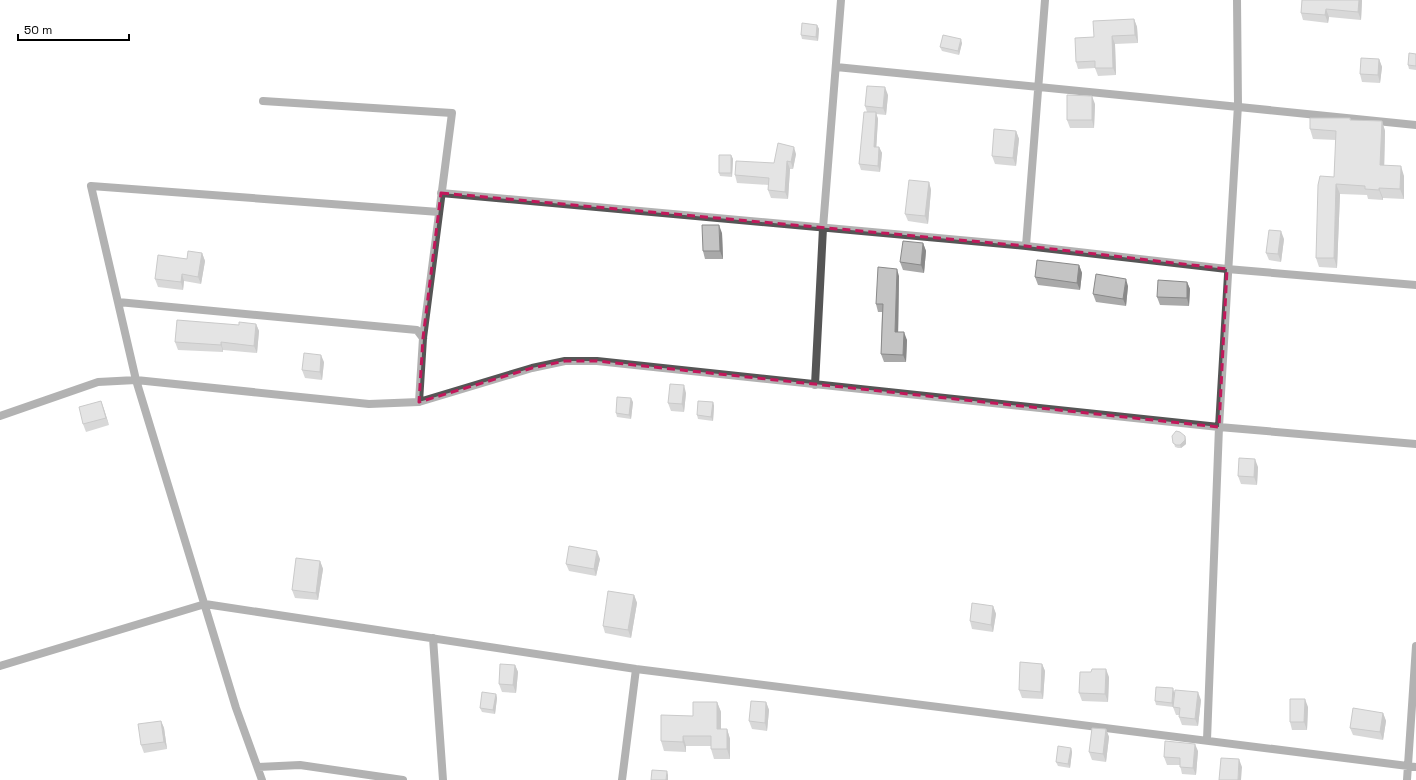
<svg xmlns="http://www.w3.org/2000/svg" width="1416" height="780" font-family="'Space Grotesk',sans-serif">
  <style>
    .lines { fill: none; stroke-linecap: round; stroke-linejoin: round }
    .street { stroke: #555; stroke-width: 8 }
    .wall { fill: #a9a9a9 }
    .shaded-wall { fill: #898989 }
    .building { fill: #c4c4c4; stroke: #898989 }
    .marked { fill: none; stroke: #c2185b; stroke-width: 3; stroke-dasharray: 8 5; stroke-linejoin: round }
  </style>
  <rect width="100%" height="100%" fill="#fff"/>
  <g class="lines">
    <path class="street" d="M 836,67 C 1029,87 1223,104 1416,125
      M 263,101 L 452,113 L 423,338 L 419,402
      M 441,193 L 1026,246 L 1227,269 L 1416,285
      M 1026,246 L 1045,0
      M 118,302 L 417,330 L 423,338
      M 815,385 L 823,228 L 841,0
      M 0,416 L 98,382 L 136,380 L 369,404 L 419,402 L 532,368 L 565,361 L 597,361 L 1219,427 L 1416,444
      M 433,638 L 443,780
      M 0,666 L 205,604 L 636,669 L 1416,767
      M 1207,740 L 1219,427 L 1238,105 L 1237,0
      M 258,767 L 300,765 L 403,780
      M 262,780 L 236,708 L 136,380 L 91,186 L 439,212
      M 622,780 L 636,669
      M 1407,780 L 1416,646"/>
  </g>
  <path class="wall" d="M 1302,0 L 1362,0 L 1361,20 L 1329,17 L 1328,23 L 1303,20 L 1301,13 Z
    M 1134,19 L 1137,27 L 1138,43 L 1115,44 L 1116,75 L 1098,76 L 1095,68 L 1078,69 L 1076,62 Z
    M 817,25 L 819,29 L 818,41 L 802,39 L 801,35 Z
    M 962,43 L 959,55 L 942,51 L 940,47 Z
    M 1416,54 L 1416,70 L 1409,69 L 1408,65 Z
    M 1379,59 L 1382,67 L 1380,83 L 1362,82 L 1360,74 Z
    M 888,95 L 886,115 L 876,114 L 878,119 L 876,147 L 879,147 L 882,153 L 880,172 L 861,170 L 859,164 L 867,112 L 865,106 Z
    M 1095,104 L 1094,128 L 1070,128 L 1067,120 Z
    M 1350,118 L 1351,120 L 1382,121 L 1385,131 L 1384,166 L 1404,176 L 1404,199 L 1383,198 L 1383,200 L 1368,199 L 1367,195 L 1340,194 L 1337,268 L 1319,267 L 1316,258 L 1334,177 L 1336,140 L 1313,139 L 1310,129 Z
    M 1016,131 L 1019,139 L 1016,166 L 995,164 L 992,156 Z
    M 796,154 L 793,169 L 790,169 L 788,199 L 771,198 L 768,190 L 769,185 L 737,183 L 735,175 L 774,163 Z
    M 731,155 L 733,159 L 732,177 L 720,176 L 719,173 Z
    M 929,182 L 931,190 L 928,224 L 908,221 L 905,214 Z
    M 722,233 L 723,259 L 705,259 L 703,251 Z
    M 1284,239 L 1281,262 L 1269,260 L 1266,253 Z
    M 923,243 L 926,251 L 924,273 L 903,270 L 900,262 Z
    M 202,253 L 205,261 L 201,284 L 184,281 L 183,290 L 158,287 L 155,279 L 187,259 Z
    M 1079,265 L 1082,273 L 1080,290 L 1038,285 L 1035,277 Z
    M 899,276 L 898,332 L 907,340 L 906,362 L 884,362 L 881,354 L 882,312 L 878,312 L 876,304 Z
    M 1187,282 L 1190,289 L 1189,306 L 1160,305 L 1157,297 Z
    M 1128,286 L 1126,306 L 1096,302 L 1093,294 Z
    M 256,324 L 259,331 L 257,353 L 223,350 L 223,352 L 178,350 L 175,342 L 239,325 Z
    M 324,362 L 322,380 L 305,378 L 302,370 Z
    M 686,393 L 684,412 L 671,411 L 668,403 Z
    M 101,401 L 109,425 L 86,432 L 83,424 Z
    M 633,402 L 631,419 L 617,417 L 616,413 Z
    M 713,402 L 714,406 L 713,421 L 698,419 L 697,415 Z
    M 1172,436 L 1186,440 L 1186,444 L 1181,448 L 1178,448 L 1175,447 Z
    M 1258,467 L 1257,485 L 1241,484 L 1238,476 Z
    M 600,559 L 596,576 L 569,571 L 566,564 Z
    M 320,561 L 323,569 L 318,600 L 295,598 L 292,590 Z
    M 634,595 L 637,603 L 631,638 L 605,633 L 603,626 Z
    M 993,606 L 996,614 L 993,632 L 972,629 L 970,621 Z
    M 1042,664 L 1045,671 L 1043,699 L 1022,698 L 1019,690 Z
    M 515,665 L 518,672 L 516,693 L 502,692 L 499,684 Z
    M 1109,677 L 1108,702 L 1082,701 L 1079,693 Z
    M 1174,692 L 1201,700 L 1198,726 L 1182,725 L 1179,717 L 1179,715 L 1176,715 L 1173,707 L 1156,705 L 1155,701 Z
    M 496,694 L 497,698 L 495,714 L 482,712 L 480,708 Z
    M 717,702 L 721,712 L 721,729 L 727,729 L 730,739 L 730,759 L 714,759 L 711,749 L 711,746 L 686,746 L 686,752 L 664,751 L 661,741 L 693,716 Z
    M 766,702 L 769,710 L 767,731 L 752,729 L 749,721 Z
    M 1308,707 L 1307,730 L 1292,730 L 1290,722 Z
    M 1383,713 L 1386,721 L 1383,740 L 1353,735 L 1350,728 Z
    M 161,721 L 164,728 L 167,749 L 144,753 L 141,745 Z
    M 1106,729 L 1109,737 L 1106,762 L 1092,760 L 1089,752 Z
    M 1071,748 L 1072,752 L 1070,768 L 1058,766 L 1056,762 Z
    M 1198,751 L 1196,775 L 1182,774 L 1180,765 L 1167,765 L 1164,757 Z"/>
  <path class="shaded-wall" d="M 1359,0 L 1362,0 L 1361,20 L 1358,12 Z
    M 1326,9 L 1329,17 L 1328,23 L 1325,15 Z
    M 1134,19 L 1137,27 L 1138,43 L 1135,35 Z
    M 817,25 L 819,29 L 818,41 L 816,37 Z
    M 1112,36 L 1115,44 L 1116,75 L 1113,68 Z
    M 961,39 L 962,43 L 959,55 L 958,51 Z
    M 1379,59 L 1382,67 L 1380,83 L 1378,75 Z
    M 885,87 L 888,95 L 886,115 L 883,108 Z
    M 1092,96 L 1095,104 L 1094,128 L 1092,120 Z
    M 876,112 L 878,119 L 876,153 L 874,147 Z
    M 1382,121 L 1385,131 L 1384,175 L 1380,165 Z
    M 1016,131 L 1019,139 L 1016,166 L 1013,158 Z
    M 794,147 L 796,154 L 793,169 L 791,162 Z
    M 879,147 L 882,153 L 880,172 L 878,166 Z
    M 731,155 L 733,159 L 732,177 L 731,173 Z
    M 787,161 L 790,169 L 788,199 L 785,192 Z
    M 1401,166 L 1404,176 L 1404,199 L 1400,189 Z
    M 929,182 L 931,190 L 928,224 L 925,216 Z
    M 1336,184 L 1340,194 L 1337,268 L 1334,258 Z
    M 1379,188 L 1383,198 L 1383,200 L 1379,190 Z
    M 719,225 L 722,233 L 723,259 L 720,251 Z
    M 1281,231 L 1284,239 L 1281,262 L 1278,254 Z
    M 923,243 L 926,251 L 924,273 L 921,265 Z
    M 202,253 L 205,261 L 201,284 L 198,277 Z
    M 1079,265 L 1082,273 L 1080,290 L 1077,283 Z
    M 897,269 L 899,276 L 898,340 L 895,332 Z
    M 182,274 L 184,281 L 183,290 L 181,282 Z
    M 1126,279 L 1128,286 L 1126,306 L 1123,299 Z
    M 1187,282 L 1190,289 L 1189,306 L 1187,298 Z
    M 256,324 L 259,331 L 257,353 L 254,346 Z
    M 904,332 L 907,340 L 906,362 L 903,355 Z
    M 221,342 L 223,350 L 223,352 L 221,345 Z
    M 321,355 L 324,362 L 322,380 L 320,372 Z
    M 684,385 L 686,393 L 684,412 L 682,404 Z
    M 631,398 L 633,402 L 631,419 L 629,415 Z
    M 101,401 L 104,409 L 109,425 L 106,418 Z
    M 713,402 L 714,406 L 713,421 L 711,417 Z
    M 1185,436 L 1186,440 L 1186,444 L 1181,448 L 1180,445 Z
    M 1255,459 L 1258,467 L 1257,485 L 1254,477 Z
    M 597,551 L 600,559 L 596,576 L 594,569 Z
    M 320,561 L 323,569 L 318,600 L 316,593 Z
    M 634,595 L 637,603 L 631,638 L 628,630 Z
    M 993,606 L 996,614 L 993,632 L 991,625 Z
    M 1042,664 L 1045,671 L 1043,699 L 1041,692 Z
    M 515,665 L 518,672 L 516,693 L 513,685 Z
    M 1106,669 L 1109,677 L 1108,702 L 1105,694 Z
    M 1173,688 L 1174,692 L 1173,707 L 1172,703 Z
    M 1198,692 L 1201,700 L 1198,726 L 1195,719 Z
    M 496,694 L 497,698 L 495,714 L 493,710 Z
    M 1305,699 L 1308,707 L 1307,730 L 1304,722 Z
    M 717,702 L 721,712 L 721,739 L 717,729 Z
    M 766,702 L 769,710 L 767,731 L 765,723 Z
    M 1383,713 L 1386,721 L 1383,740 L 1380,732 Z
    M 161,721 L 164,728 L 167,749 L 164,742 Z
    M 727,729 L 730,739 L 730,759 L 727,749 Z
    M 1106,729 L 1109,737 L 1106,762 L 1103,754 Z
    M 683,736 L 686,746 L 686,752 L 683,742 Z
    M 1195,744 L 1198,751 L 1196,775 L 1193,768 Z
    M 1071,748 L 1072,752 L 1070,768 L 1068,764 Z
    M 1239,759 L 1242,767 L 1241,780 L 1238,780 Z
    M 667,771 L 668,775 L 668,780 L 666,780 Z"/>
  <path class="building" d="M 1302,0 L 1359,0 L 1358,12 L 1326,9 L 1325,15 L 1301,13 Z
    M 1134,19 L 1135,35 L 1112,36 L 1113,68 L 1095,68 L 1095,61 L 1076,62 L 1075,38 L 1094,37 L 1093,21 Z
    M 802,23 L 817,25 L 816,37 L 801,35 Z
    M 943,35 L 961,39 L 958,51 L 940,47 Z
    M 1409,53 L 1416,54 L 1416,66 L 1408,65 Z
    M 1361,58 L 1379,59 L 1378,75 L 1360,74 Z
    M 867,86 L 885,87 L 883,108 L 865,106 Z
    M 1067,95 L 1092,96 L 1092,120 L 1067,120 Z
    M 864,112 L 876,112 L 874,147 L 879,147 L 878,166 L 859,164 Z
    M 1310,118 L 1350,118 L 1350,120 L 1382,121 L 1380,165 L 1401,166 L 1400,189 L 1379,188 L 1379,190 L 1365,189 L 1365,186 L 1336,184 L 1334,258 L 1316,258 L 1318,185 L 1320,176 L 1334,177 L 1336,131 L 1310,129 Z
    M 994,129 L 1016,131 L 1013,158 L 992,156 Z
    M 778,143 L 794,147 L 791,162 L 787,161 L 785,192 L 768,190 L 769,178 L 735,175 L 736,161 L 774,163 Z
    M 719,155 L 731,155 L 731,173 L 719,173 Z
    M 909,180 L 929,182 L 925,216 L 905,214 Z
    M 702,225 L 719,225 L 720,251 L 703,251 Z
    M 1269,230 L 1281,231 L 1278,254 L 1266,253 Z
    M 903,241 L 923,243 L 921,265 L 900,262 Z
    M 188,251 L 202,253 L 198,277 L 182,274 L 181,282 L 155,279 L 158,255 L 187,259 Z
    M 1037,260 L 1079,265 L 1077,283 L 1035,277 Z
    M 878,267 L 897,269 L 895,332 L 904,332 L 903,355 L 881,354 L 883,304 L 876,304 Z
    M 1096,274 L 1126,279 L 1123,299 L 1093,294 Z
    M 1158,280 L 1187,282 L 1187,298 L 1157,297 Z
    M 177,320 L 239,325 L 239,322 L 256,324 L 254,346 L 221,342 L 221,345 L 175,342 Z
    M 304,353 L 321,355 L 320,372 L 302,370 Z
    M 670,384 L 684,385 L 682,404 L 668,403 Z
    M 617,397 L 631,398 L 629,415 L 616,413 Z
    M 101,401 L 106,418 L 83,424 L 79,407 Z
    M 698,401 L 713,402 L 711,417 L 697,415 Z
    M 1176,431 L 1180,432 L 1185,436 L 1185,440 L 1180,445 L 1176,445 L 1173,443 L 1172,436 Z
    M 1239,458 L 1255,459 L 1254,477 L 1238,476 Z
    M 569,546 L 597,551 L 594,569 L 566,564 Z
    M 296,558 L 320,561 L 316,593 L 292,590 Z
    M 608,591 L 634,595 L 628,630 L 603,626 Z
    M 972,603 L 993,606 L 991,625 L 970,621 Z
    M 1020,662 L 1042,664 L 1041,692 L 1019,690 Z
    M 500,664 L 515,665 L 513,685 L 499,684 Z
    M 1092,669 L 1106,669 L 1105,694 L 1079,693 L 1080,672 L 1091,672 Z
    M 1156,687 L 1173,688 L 1172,703 L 1155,701 Z
    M 1175,690 L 1198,692 L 1195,719 L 1179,717 L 1180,708 L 1173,707 Z
    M 482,692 L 496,694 L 493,710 L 480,708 Z
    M 1290,699 L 1305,699 L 1304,722 L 1290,722 Z
    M 751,701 L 766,702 L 765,723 L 749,721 Z
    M 693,702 L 717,702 L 717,729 L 727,729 L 727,749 L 711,749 L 711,736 L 683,736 L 683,742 L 661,741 L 661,715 L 693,716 Z
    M 1353,708 L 1383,713 L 1380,732 L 1350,728 Z
    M 161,721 L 164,742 L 141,745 L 138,724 Z
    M 1092,728 L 1106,729 L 1103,754 L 1089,752 Z
    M 1165,741 L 1195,744 L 1193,768 L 1180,767 L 1180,758 L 1164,757 Z
    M 1058,746 L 1071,748 L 1068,764 L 1056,762 Z
    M 1221,758 L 1239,759 L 1238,780 L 1219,780 Z
    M 652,770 L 667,771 L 666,780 L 651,780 Z"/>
  <path d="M0 0H1416V780H0ZM 441,193 L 1026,246 L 1227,269 L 1219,427 L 597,361 L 565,361 L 532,368 L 419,402 L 423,338 Z" fill="#fff" fill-opacity=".55" fill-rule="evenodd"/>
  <path class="marked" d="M 441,193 L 1026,246 L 1227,269 L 1219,427 L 597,361 L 565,361 L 532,368 L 419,402 L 423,338 Z"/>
  <path d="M18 34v6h111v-6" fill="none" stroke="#000000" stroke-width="2"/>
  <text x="24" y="34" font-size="12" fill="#000000" stroke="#ffffff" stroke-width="3" paint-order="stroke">50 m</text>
</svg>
